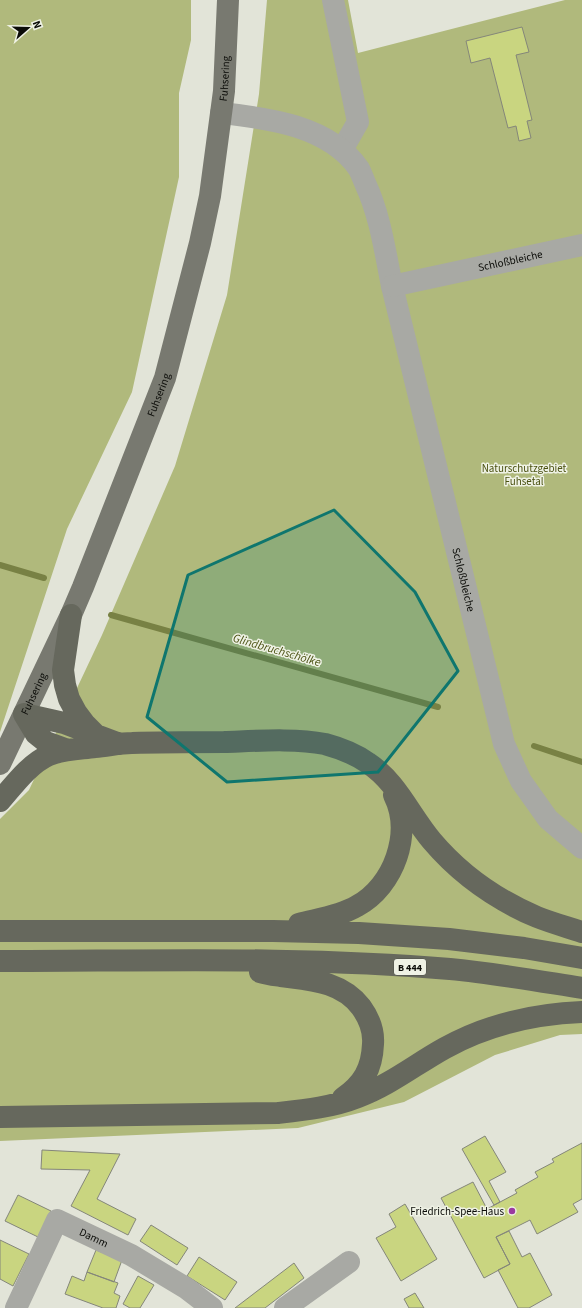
<svg xmlns="http://www.w3.org/2000/svg" width="582" height="1308" font-family="'Source Sans 3',sans-serif">
  <style>
    .green { fill: #b0b97c }
    .lines { fill: none; stroke-linecap: round; stroke-linejoin: round }
    .stream { stroke: #788144; stroke-width: 6 }
    .building { fill: #c9d580; stroke: #84867a }
    .minor { stroke: #a8a9a4; stroke-width: 22 }
    .major { stroke: #787970; stroke-width: 22 }
    .highway { stroke: #66685d; stroke-width: 22 }
    .marked { fill: #0f766e; fill-opacity: 0.2; stroke: #0f766e; stroke-width: 3; stroke-linejoin: round }
    .poi-dot { fill: #9b39a0; stroke: #eff2e5; stroke-width: 1.5 }
    .labels { text-anchor: middle; stroke-width: 3; stroke-linejoin: round; paint-order: stroke }
    .shield { fill: #eff2e5; stroke: #4f514a; stroke-width: 1 }
    .shield-label { font-size: 10px; font-weight: bold; fill: #0b0c08 }
    .street-label { font-size: 11px; fill: #0b0c08; stroke: #eff2e5 }
    .park-label { font-size: 11px; fill: #4a5111; stroke: #eff2e5 }
    .poi-label { font-size: 11px; fill: #0b0c08; stroke: #eff2e5; text-anchor: end }
    .water-label { font-size: 12px; font-style: italic; fill: #4d5416; stroke: #eff2e5 }
  </style>
  <rect width="100%" height="100%" fill="#e2e4d8"/>
  <path class="green" d="M 0,0 L 191,0 L 191,40 L 179,93 L 179,177 L 132,392 L 67,529 L 0,732 Z
    M 267,0 L 348,0 L 358,53 L 565,0 L 582,0 L 582,1034 L 560,1035 L 495,1055 L 404,1102 L 298,1128 L 0,1141 L 0,819 L 29,790 L 102,635 L 175,466 L 227,295 L 259,94 Z"/>
  <g class="lines">
    <path class="stream" d="M 0,565 L 44,578
      M 111,615 L 438,707
      M 534,746 L 582,762"/>
  </g>
  <path class="building" d="M 522,27 L 529,52 L 516,55 L 532,120 L 527,121 L 531,138 L 519,141 L 516,126 L 508,128 L 490,58 L 471,63 L 466,41 Z
    M 485,1136 L 506,1172 L 489,1181 L 500,1202 L 494,1205 L 462,1149 Z
    M 582,1143 L 582,1199 L 573,1204 L 578,1212 L 537,1234 L 530,1220 L 496,1237 L 510,1264 L 484,1278 L 441,1198 L 473,1182 L 487,1209 L 517,1193 L 515,1190 L 538,1177 L 535,1172 L 554,1162 L 552,1159 Z
    M 42,1150 L 120,1154 L 97,1199 L 136,1219 L 128,1235 L 71,1206 L 90,1170 L 41,1169 Z
    M 18,1195 L 51,1211 L 38,1237 L 5,1221 Z
    M 405,1204 L 437,1259 L 401,1281 L 376,1238 L 396,1227 L 389,1214 Z
    M 151,1225 L 188,1248 L 177,1265 L 140,1241 Z
    M 509,1231 L 522,1257 L 530,1253 L 552,1295 L 529,1308 L 518,1308 L 498,1270 L 510,1264 L 496,1237 Z
    M 0,1240 L 29,1254 L 13,1286 L 0,1279 Z
    M 96,1250 L 122,1260 L 114,1282 L 87,1272 Z
    M 199,1257 L 237,1282 L 225,1300 L 187,1276 Z
    M 294,1263 L 304,1278 L 265,1308 L 235,1308 Z
    M 87,1272 L 118,1283 L 114,1293 L 120,1296 L 116,1308 L 103,1308 L 65,1294 L 72,1276 L 84,1281 Z
    M 138,1276 L 154,1285 L 140,1308 L 130,1308 L 123,1304 Z
    M 415,1293 L 424,1308 L 409,1308 L 404,1299 Z"/>
  <g class="lines">
    <g class="minor">
      <path d="M 333,0 L 358,122 L 342,150"/>
      <path id="s1" d="M 221,113 C 268,118 330,126 359,169 C 361,173 363,178 365,183 C 380,215 385,251 392,286 L 504,744 L 521,781 L 548,819 L 582,848"/>
      <path id="s2" d="M 392,286 L 582,245"/>
      <path id="s3" d="M 16,1308 L 57,1220 L 131,1255 L 186,1288 L 212,1308"/>
      <path d="M 285,1308 L 349,1262"/>
    </g>
    <path class="major" id="s4" d="M 0,764 L 71,615 L 83,587 L 165,378 L 200,243 L 210,196 L 224,91 L 228,0"/>
    <path class="highway" d="M 71,615 L 63,670 L 65,685 L 69,699 L 76,712 L 85,724 L 96,735 L 120,744
      M 24,714 L 64,723 L 93,734
      M 24,714 L 36,734 L 46,742 L 68,750
      M 0,801 C 14,785 29,764 49,755 C 64,749 80,749 95,747 C 108,746 120,743 132,743 C 163,742 193,742 224,742 C 255,741 295,738 325,744 C 340,748 355,754 368,763 C 397,782 410,815 432,841 C 460,874 497,900 537,917 C 552,923 567,927 582,932
      M 299,924 C 318,919 340,916 357,906 C 394,886 413,833 394,795
      M 0,931 L 273,931 L 359,933 L 449,939 L 524,948 L 582,958
      M 0,961 C 150,961 301,956 450,969 C 494,973 538,981 582,988
      M 260,972 C 266,974 274,975 281,976 C 310,980 341,981 361,1007 C 369,1018 374,1031 373,1044 C 372,1069 363,1084 343,1098
      M 0,1117 L 278,1113 C 305,1110 333,1107 358,1097 C 390,1085 416,1064 445,1048 C 488,1024 534,1014 582,1012"/>
  </g>
  <path class="marked" d="M 334,510 L 415,592 L 458,671 L 378,772 L 227,782 L 147,717 L 188,575 Z"/>
  <circle class="poi-dot" cx="512" cy="1211" r="4"/>
  <g class="labels">
    <rect class="shield" x="394" y="959" width="32" height="16" rx="3"/>
    <g class="shield-label">
      <text x="410" y="971">B 444</text>
    </g>
    <g class="street-label">
      <text dy="4" stroke="none"><textPath href="#s4" startOffset="726">Fuhsering</textPath></text>
      <text dy="4" stroke="none"><textPath href="#s2" startOffset="121">Schloßbleiche</textPath></text>
      <text dy="4" stroke="none"><textPath href="#s4" startOffset="402">Fuhsering</textPath></text>
      <text dy="4" stroke="none"><textPath href="#s1" startOffset="578">Schloßbleiche</textPath></text>
      <text dy="4" stroke="none"><textPath href="#s4" startOffset="78">Fuhsering</textPath></text>
      <text dy="4" stroke="none"><textPath href="#s3" startOffset="138">Damm</textPath></text>
    </g>
    <g class="park-label">
      <text x="524" y="472">Naturschutzgebiet<tspan x="524" dy="13">Fuhsetal</tspan></text>
    </g>
    <g class="poi-label">
      <text x="504" y="1215">Friedrich-Spee-Haus</text>
    </g>
    <g class="water-label">
      <text transform="translate(277 650) rotate(16)" y="4">Glindbruchschölke</text>
    </g>
  </g>
  <g transform="translate(28 28) rotate(70)" stroke="#eff2e5" stroke-width="3" paint-order="stroke">
  <path d="M0-3L7 15L0 10L-7 15Z" fill="#0b0c08"/>
  <text y="-6" font-size="11" font-weight="bold" text-anchor="middle" fill="#0b0c08">N</text>
  </g>
</svg>
